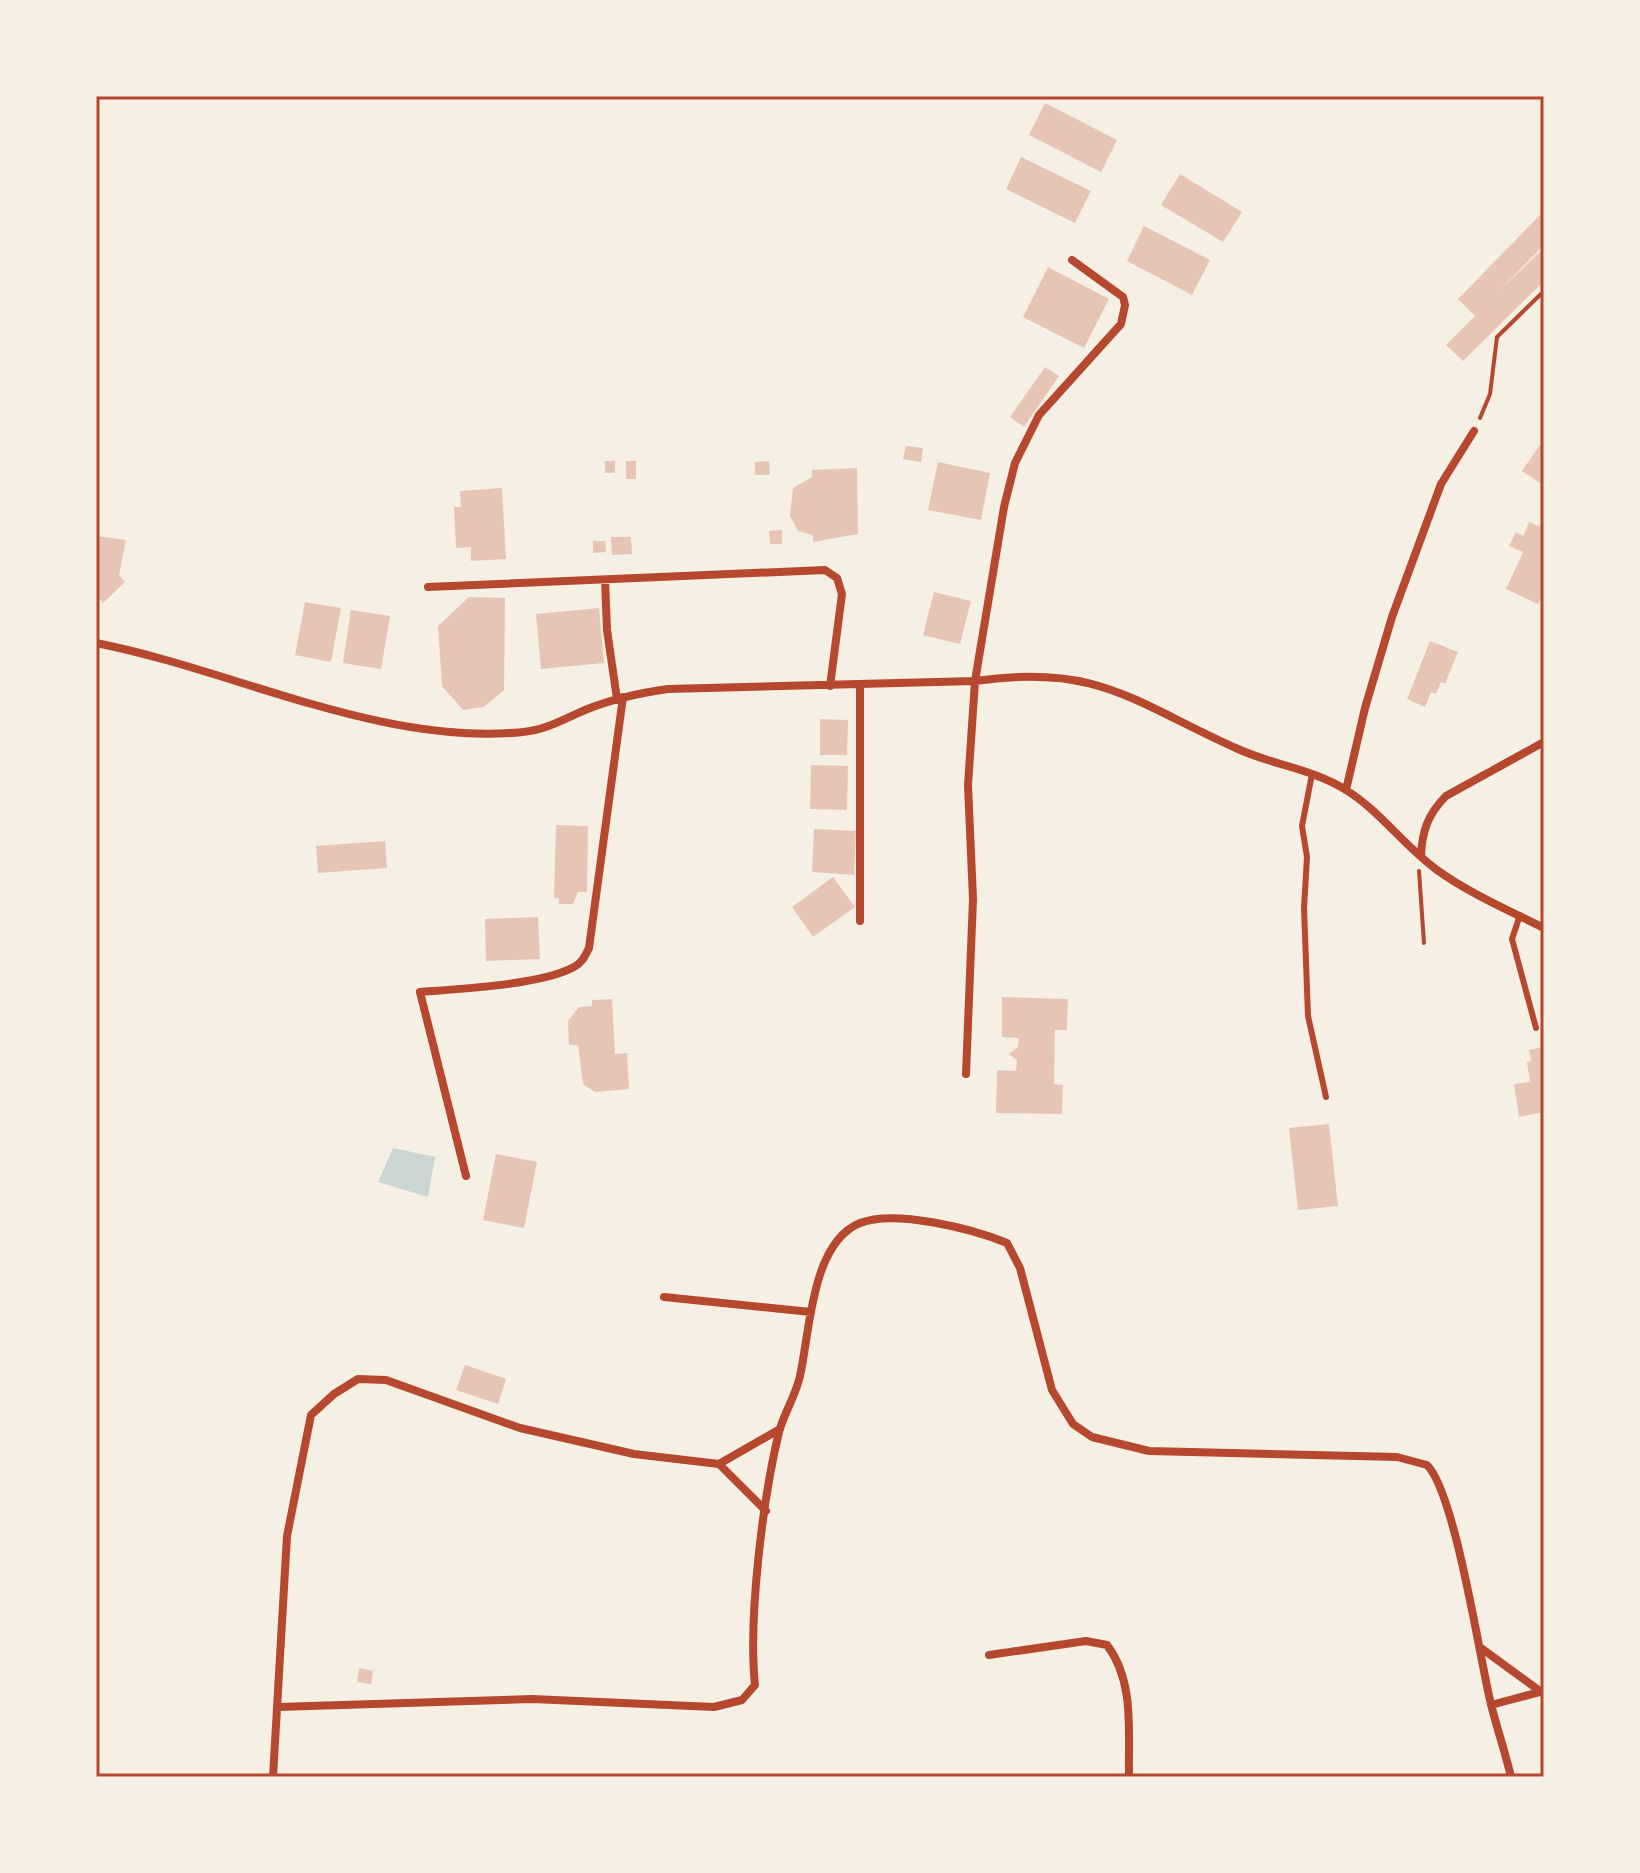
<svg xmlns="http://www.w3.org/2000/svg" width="1640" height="1873" font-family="'Playfair Display',serif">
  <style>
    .water { fill: #c9d6d2 }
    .building { fill: #e6c5b7 }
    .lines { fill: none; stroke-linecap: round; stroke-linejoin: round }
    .path { stroke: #b5482f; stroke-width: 4 }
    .service { stroke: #b5482f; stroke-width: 6 }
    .minor { stroke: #b5482f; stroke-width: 8 }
    .neatline { fill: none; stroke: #b5482f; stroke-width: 3 }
  </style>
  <rect width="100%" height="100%" fill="#f6efe4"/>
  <path class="water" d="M 393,1148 L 435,1157 L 428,1197 L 378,1182 Z"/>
  <path class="building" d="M 1045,103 L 1117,140 L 1101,172 L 1029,135 Z
    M 1021,157 L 1091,191 L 1075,223 L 1006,189 Z
    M 1180,174 L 1242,212 L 1223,242 L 1161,205 Z
    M 1544,211 L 1544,245 L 1499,291 L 1544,248 L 1544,281 L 1463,361 L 1446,345 L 1475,316 L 1458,299 Z
    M 1144,226 L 1210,260 L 1192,295 L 1127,261 Z
    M 1048,267 L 1109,299 L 1084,348 L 1023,317 Z
    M 1045,367 L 1059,376 L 1024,427 L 1010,417 Z
    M 1544,439 L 1544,486 L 1522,471 Z
    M 906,446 L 923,448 L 921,462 L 903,459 Z
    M 605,461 L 615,461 L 615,473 L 605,473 Z
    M 626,461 L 636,461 L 636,479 L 626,479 Z
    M 769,461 L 770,475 L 755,475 L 755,462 Z
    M 938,462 L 990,473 L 981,520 L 928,510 Z
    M 857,468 L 858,534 L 813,542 L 813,535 L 798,531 L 790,516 L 793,488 L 812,477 L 812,470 Z
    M 502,488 L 506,559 L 471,561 L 471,547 L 456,548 L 454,507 L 461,507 L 460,491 Z
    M 1529,522 L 1544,528 L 1544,591 L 1538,604 L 1506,589 L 1523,552 L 1509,546 L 1516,532 L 1523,536 Z
    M 782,530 L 782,544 L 770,544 L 769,531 Z
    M 96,536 L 126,540 L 119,575 L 125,582 L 103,603 L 96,595 Z
    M 611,537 L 631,537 L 632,554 L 612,555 Z
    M 593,541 L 605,541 L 606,552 L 593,553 Z
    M 934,592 L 971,601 L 960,644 L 923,635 Z
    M 469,597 L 505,598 L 504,690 L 484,707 L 463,710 L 442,686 L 438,626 Z
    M 305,602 L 341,608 L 331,662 L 295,655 Z
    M 599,608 L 604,663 L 541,669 L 536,614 Z
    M 351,610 L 390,616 L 381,669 L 343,663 Z
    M 1430,641 L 1458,652 L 1445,684 L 1441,682 L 1436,694 L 1431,692 L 1425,707 L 1407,699 Z
    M 820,719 L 848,720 L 847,755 L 820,755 Z
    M 811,765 L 848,766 L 847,810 L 810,809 Z
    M 556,825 L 588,826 L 587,892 L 578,892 L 573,904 L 559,904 L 559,898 L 554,898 Z
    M 814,829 L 856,831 L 854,875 L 812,872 Z
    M 385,841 L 387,868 L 318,873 L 316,846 Z
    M 833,877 L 855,907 L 813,937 L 792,907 Z
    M 538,917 L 540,959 L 486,961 L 485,919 Z
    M 1002,997 L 1068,999 L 1067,1030 L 1055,1030 L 1054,1084 L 1063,1085 L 1062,1114 L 996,1113 L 997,1070 L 1016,1071 L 1017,1060 L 1009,1054 L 1018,1047 L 1019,1038 L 1002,1037 Z
    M 612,999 L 615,1054 L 627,1053 L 629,1089 L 595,1092 L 583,1084 L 578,1045 L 569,1045 L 568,1021 L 579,1007 L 592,1006 L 592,1000 Z
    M 1544,1047 L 1544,1112 L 1519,1117 L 1514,1084 L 1530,1082 L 1527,1062 L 1531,1061 L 1529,1050 Z
    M 1329,1124 L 1338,1206 L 1298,1210 L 1289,1128 Z
    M 496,1154 L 537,1162 L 524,1228 L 483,1220 Z
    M 465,1365 L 506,1379 L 498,1404 L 456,1390 Z
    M 359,1668 L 373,1671 L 371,1684 L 357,1682 Z"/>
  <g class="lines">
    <path class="path" d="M 1480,418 L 1490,394 L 1497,337 L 1544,291
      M 1419,871 L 1424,943"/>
    <path class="service" d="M 1312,774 L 1302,826 L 1307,857 L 1304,908 L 1308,1016 L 1326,1097
      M 1520,915 L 1512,939 L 1536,1028"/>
    <path class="minor" d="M 605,580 L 607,630 L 617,699
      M 428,587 L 825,570 L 837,578 L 842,594 L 830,686
      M 96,643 C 234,670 380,746 523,732 C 546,730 564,719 585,710 C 612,699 639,693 668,689 L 975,681 C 1098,663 1133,702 1238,749 C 1273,765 1313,769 1346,790 C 1380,811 1404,846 1437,870 C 1469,893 1508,910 1544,928
      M 1346,790 L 1365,708 L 1392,617 L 1441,484 L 1474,431
      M 1421,856 C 1422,831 1428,814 1446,796 L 1544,742
      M 860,921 L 860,685
      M 966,1074 L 973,899 L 968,785 L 975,681 L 1004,507 L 1015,463 L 1039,415 L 1121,324 L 1125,305 L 1123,297 L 1072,260
      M 466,1176 L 420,992 C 459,989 541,985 574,967 C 582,963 585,956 589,948 L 623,697
      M 664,1297 L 811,1312
      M 719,1464 L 766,1511
      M 1481,1648 L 1544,1694
      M 989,1655 L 1086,1641 L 1107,1645 C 1135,1682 1128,1732 1129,1777
      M 1491,1705 L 1540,1692
      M 278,1707 L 532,1699 L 714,1707 L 742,1700 L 755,1685 C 748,1618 763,1498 779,1432 C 784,1413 796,1395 800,1376 C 810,1332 811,1243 860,1223 C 895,1209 973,1229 1007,1243 L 1020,1268 L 1052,1390 L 1073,1424 L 1092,1437 L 1149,1451 L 1397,1457 L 1427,1465 C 1455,1493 1479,1654 1490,1700 C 1496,1726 1505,1751 1511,1777
      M 273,1777 L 287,1536 L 311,1415 L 334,1394 L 358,1379 L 386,1380 L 520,1428 L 634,1454 L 719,1464 L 780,1429"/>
  </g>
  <rect width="1640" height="1873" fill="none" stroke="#f6efe4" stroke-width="196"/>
  <rect x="98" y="98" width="1444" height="1677" class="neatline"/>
</svg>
